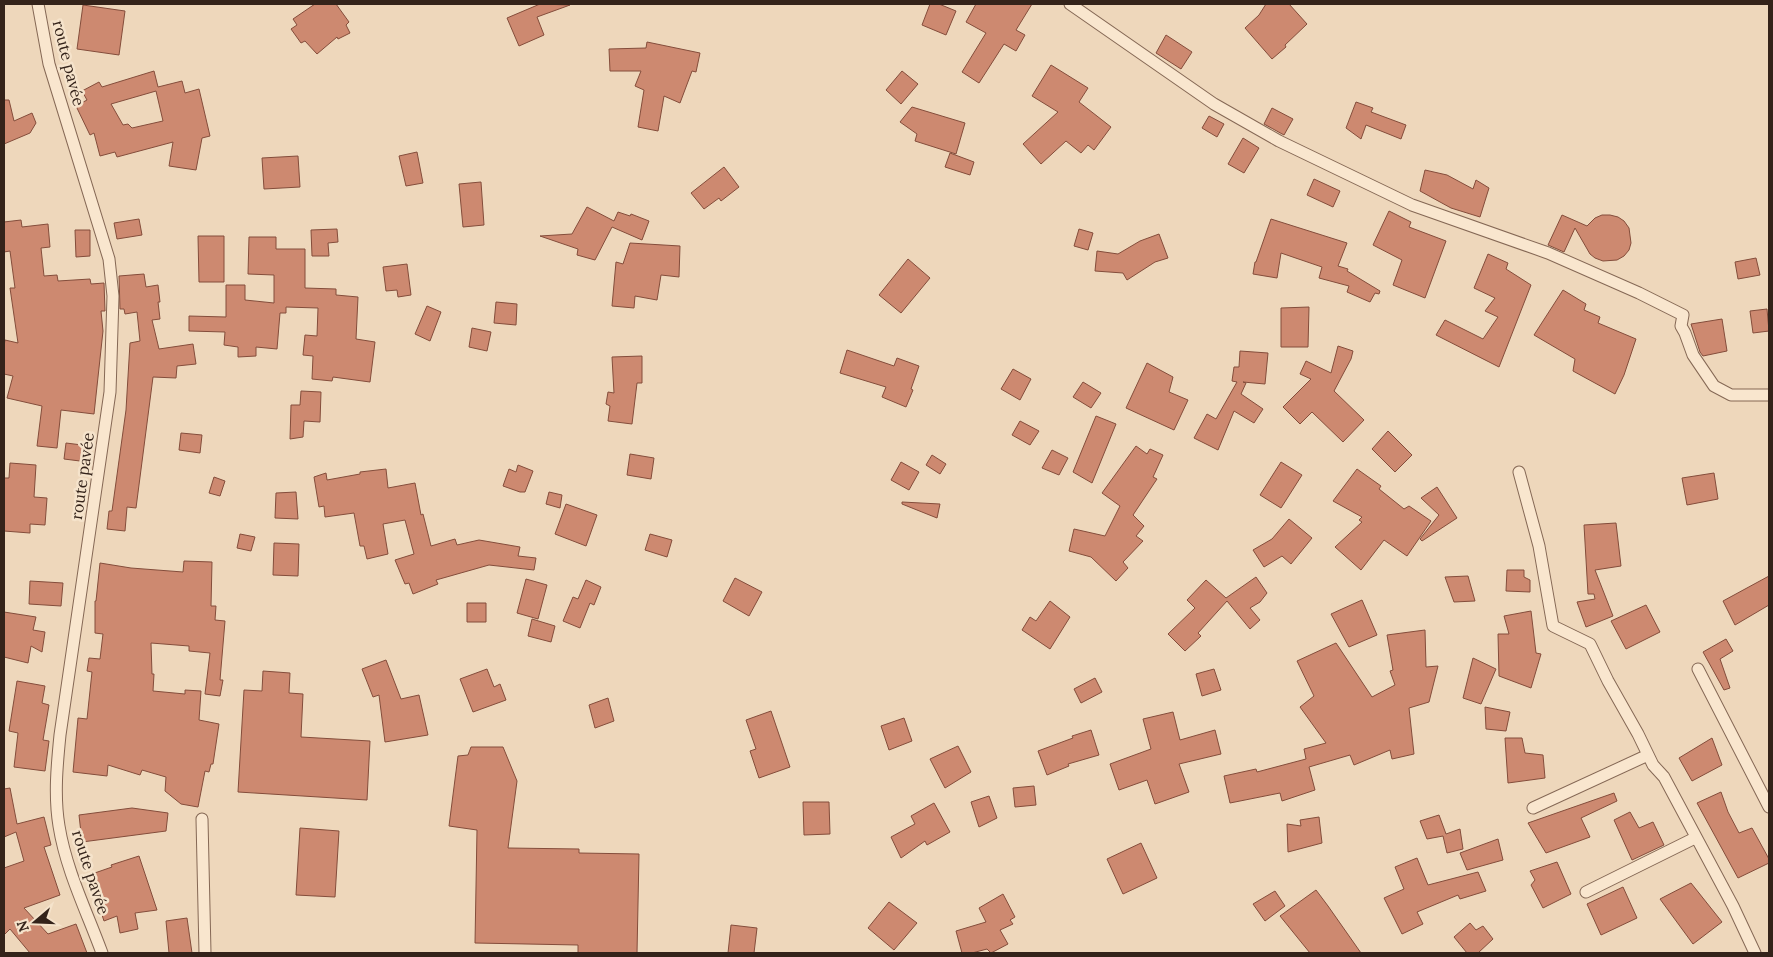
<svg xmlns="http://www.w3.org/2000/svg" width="1773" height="957" font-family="Lora,serif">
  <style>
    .building { fill: #cd8970; stroke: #844d3b; fill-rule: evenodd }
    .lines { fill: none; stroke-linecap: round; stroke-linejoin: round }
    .street-casing { stroke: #856855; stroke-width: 13 }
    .street { stroke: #f9e6ce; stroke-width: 11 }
    .labels { text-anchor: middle; stroke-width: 5; stroke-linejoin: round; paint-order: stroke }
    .street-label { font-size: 16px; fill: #34231a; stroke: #f5e3cb }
  </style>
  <rect width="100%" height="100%" fill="#eed7bb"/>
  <path class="building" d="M 315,4 L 336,4 L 349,22 L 346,25 L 350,33 L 338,39 L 337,37 L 317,54 L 305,41 L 301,43 L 291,29 L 297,25 L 293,19 Z
    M 540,4 L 570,5 L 537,17 L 544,35 L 519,46 L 507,18 Z
    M 930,4 L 939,4 L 956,11 L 946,35 L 922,25 Z
    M 976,4 L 1032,4 L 1016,30 L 1025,35 L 1016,51 L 1004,44 L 979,83 L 962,72 L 986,33 L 966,22 Z
    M 1266,4 L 1289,4 L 1307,24 L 1285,45 L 1286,47 L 1272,59 L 1245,28 L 1259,15 Z
    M 83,5 L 125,11 L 119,55 L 77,49 Z
    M 1166,35 L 1192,52 L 1181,69 L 1156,53 Z
    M 647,42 L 700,53 L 696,72 L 692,71 L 680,103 L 664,96 L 658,131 L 638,127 L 644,90 L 635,86 L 641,71 L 610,71 L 609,49 L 646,48 Z
    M 1051,65 L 1088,88 L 1079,102 L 1111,127 L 1094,150 L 1088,145 L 1081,153 L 1066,141 L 1041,164 L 1023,144 L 1058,112 L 1032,96 Z
    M 154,71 L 158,87 L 182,81 L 185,93 L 199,89 L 210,136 L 202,138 L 196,170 L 169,166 L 173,142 L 117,157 L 115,152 L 100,156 L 94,133 L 90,135 L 76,106 L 87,100 L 82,91 L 99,82 L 102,87 ZM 156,91 L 163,121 L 132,128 L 128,124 L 123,125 L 111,104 Z
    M 902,71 L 918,84 L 901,104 L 886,90 Z
    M 4,100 L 9,100 L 14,121 L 32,113 L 36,123 L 30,133 L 4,144 Z
    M 1356,102 L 1373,108 L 1371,112 L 1406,125 L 1401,139 L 1366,125 L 1361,139 L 1346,128 Z
    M 912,107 L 965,123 L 956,154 L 915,141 L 917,134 L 900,122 Z
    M 1272,108 L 1293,119 L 1284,135 L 1264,124 Z
    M 1209,116 L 1224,124 L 1217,137 L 1202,128 Z
    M 1243,138 L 1259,148 L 1244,173 L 1228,164 Z
    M 417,152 L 423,183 L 406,186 L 399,156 Z
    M 950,153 L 974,162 L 970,175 L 945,167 Z
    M 298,156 L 300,187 L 264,189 L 262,158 Z
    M 724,167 L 739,187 L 721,201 L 719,198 L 704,209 L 691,193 Z
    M 1425,170 L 1447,175 L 1473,189 L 1476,180 L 1489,188 L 1480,217 L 1451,208 L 1420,191 Z
    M 1314,179 L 1340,191 L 1333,207 L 1307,195 Z
    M 481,182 L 484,225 L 463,227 L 459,184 Z
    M 587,207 L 614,221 L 618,212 L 630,216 L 631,214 L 649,221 L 642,240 L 612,227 L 595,260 L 577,255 L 578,249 L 540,236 L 572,234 Z
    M 1389,211 L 1411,222 L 1409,227 L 1446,241 L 1425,298 L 1393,285 L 1402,260 L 1373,245 Z
    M 1562,215 L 1587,226 L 1595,218 L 1602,215 L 1610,215 L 1618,217 L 1624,221 L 1629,228 L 1631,243 L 1629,250 L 1624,256 L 1617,260 L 1603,261 L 1595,258 L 1590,254 L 1575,228 L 1564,252 L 1548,245 Z
    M 139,219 L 142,235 L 117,239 L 114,223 Z
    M 1271,219 L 1347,243 L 1338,266 L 1348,269 L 1347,271 L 1380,291 L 1379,294 L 1375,293 L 1370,302 L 1347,292 L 1349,286 L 1319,278 L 1322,267 L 1281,253 L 1277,278 L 1253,274 L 1255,262 L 1256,262 Z
    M 21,220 L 22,227 L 48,224 L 50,247 L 41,248 L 44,276 L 57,275 L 58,281 L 90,279 L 91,284 L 104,283 L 105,311 L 101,311 L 103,331 L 94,414 L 61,410 L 57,448 L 37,446 L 42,406 L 7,398 L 13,376 L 4,374 L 4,346 L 5,340 L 18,343 L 10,288 L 15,288 L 10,251 L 4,252 L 4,222 Z
    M 337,229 L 338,242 L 328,243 L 329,256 L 312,256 L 311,230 Z
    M 1079,229 L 1093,233 L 1088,250 L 1074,246 Z
    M 75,230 L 90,230 L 90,256 L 76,257 Z
    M 1159,234 L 1168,258 L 1155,262 L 1127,280 L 1123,273 L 1095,271 L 1097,251 L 1118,254 L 1140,241 Z
    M 198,236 L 224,236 L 224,282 L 199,282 Z
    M 249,237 L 276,237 L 276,249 L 305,249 L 305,288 L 336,289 L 336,295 L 358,297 L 356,339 L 375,342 L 370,382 L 333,377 L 332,381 L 312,379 L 313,356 L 303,355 L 305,335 L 317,336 L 318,308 L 286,307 L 286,313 L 280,313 L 277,349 L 256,347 L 256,356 L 238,357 L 238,347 L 224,345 L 225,332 L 189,331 L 189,316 L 226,317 L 226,285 L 245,285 L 245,300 L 274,303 L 274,275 L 248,274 Z
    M 630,243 L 680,246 L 679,277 L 661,275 L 657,300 L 635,296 L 634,308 L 612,306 L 616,262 L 623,264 Z
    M 1488,254 L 1508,263 L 1506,269 L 1531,285 L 1499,367 L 1436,335 L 1445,320 L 1483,339 L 1498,317 L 1485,311 L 1495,298 L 1474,288 Z
    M 1756,258 L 1760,275 L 1738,279 L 1735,262 Z
    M 908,259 L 930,278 L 901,313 L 879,295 Z
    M 407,264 L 411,295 L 398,297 L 397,290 L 386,291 L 383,267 Z
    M 144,274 L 146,287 L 158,285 L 160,302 L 158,302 L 160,319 L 152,320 L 159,349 L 193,344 L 196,364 L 177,366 L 176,378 L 153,377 L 136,508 L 127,507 L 125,531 L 107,529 L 109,511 L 112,511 L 126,410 L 130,343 L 140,341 L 137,312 L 125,314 L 124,309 L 120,309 L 119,276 Z
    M 1563,290 L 1586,304 L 1584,310 L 1600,317 L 1598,323 L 1636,339 L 1624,375 L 1615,394 L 1573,371 L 1575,359 L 1534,335 Z
    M 496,302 L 517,304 L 516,325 L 494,323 Z
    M 427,306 L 441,312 L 430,341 L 415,334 Z
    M 1309,307 L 1308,347 L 1281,347 L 1281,308 Z
    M 1767,309 L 1769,331 L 1753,333 L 1750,311 Z
    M 1722,319 L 1727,351 L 1703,356 L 1700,352 L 1691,324 Z
    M 472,328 L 491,332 L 487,351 L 469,347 Z
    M 1338,346 L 1353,351 L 1351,359 L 1334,391 L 1364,420 L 1343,442 L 1312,412 L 1300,424 L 1283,407 L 1311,379 L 1300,374 L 1306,361 L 1331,373 Z
    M 847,350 L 894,366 L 897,358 L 919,366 L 911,389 L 913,390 L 906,407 L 882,397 L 886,387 L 840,373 Z
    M 1240,351 L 1268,353 L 1265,384 L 1243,382 L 1246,383 L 1241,394 L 1263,409 L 1254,423 L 1234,411 L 1218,450 L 1194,438 L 1207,414 L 1216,419 L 1237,382 L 1232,381 L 1234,367 L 1239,367 Z
    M 642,356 L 642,383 L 637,383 L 632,424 L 608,421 L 610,406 L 606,404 L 608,392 L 614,393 L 612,357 Z
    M 1147,363 L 1173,377 L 1169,392 L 1188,400 L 1174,430 L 1126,408 Z
    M 1013,369 L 1031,379 L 1020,400 L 1001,389 Z
    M 1083,382 L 1101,393 L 1091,408 L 1073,397 Z
    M 301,391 L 321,392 L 320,422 L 304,421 L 303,437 L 290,439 L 291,405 L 300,405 Z
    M 1096,416 L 1116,424 L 1092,483 L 1073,472 Z
    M 1020,421 L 1039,431 L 1030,445 L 1012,435 Z
    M 1388,431 L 1412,455 L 1395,472 L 1372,449 Z
    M 181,433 L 202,435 L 200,453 L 179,450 Z
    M 66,443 L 90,446 L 88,462 L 64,459 Z
    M 1136,446 L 1147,454 L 1150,449 L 1163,455 L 1153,477 L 1157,479 L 1133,515 L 1144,526 L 1136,536 L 1143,541 L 1123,562 L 1128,568 L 1116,581 L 1091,557 L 1069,551 L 1074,529 L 1105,536 L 1120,506 L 1102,493 Z
    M 1052,450 L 1068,458 L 1059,475 L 1042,468 Z
    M 630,454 L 654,458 L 651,479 L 627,475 Z
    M 932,455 L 946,464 L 940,474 L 926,465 Z
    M 901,462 L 919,472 L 909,490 L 891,480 Z
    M 1281,462 L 1302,475 L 1281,508 L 1260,495 Z
    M 10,463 L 36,465 L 34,497 L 47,498 L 45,525 L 30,524 L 30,533 L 4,531 L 4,478 L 9,478 Z
    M 518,465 L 533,471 L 525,492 L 520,492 L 503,486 L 509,469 L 516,472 Z
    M 386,469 L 388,488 L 415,483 L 421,515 L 423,514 L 431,546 L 455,539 L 457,545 L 479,540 L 520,547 L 518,556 L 536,558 L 534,570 L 489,565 L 436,580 L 438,584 L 413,594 L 409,583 L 405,584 L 395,560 L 414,554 L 405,520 L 383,524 L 388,554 L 367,559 L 364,546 L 360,546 L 354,513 L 325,517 L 324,506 L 319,507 L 314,477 L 326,473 L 327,480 L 360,474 L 360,472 Z
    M 1357,469 L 1381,486 L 1379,489 L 1404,509 L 1409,506 L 1431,521 L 1407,556 L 1384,540 L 1361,570 L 1335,547 L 1362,522 L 1359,520 L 1362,517 L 1333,501 Z
    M 1714,473 L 1718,499 L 1687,505 L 1682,478 Z
    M 214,477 L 225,481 L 220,496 L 209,493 Z
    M 1437,487 L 1457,518 L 1422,541 L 1420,539 L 1439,515 L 1421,498 Z
    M 296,492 L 298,519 L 275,518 L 276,493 Z
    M 549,492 L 562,495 L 560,508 L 546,504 Z
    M 902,502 L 940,504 L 937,518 L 902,504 Z
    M 566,504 L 597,515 L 586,546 L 555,534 Z
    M 1289,519 L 1312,538 L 1291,564 L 1282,556 L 1264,567 L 1253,550 L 1272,539 Z
    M 1616,523 L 1621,566 L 1595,570 L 1613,616 L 1586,627 L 1577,602 L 1595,599 L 1594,594 L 1588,594 L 1584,525 Z
    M 240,534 L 255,537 L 251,551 L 237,548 Z
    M 650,534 L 672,540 L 667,557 L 645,550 Z
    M 274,543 L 299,544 L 298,576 L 273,575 Z
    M 184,561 L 212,562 L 211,606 L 216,606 L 215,620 L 225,621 L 220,680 L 223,680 L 220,696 L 205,694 L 210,653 L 189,651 L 189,646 L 151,643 L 152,674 L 154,674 L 153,691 L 185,694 L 185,690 L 201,691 L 199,720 L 219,724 L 213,764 L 211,764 L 209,772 L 205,771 L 198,807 L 181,804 L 165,791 L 166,777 L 142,770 L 140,775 L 108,765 L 107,776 L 73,772 L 78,718 L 87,719 L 92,672 L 87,671 L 89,658 L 100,659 L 103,634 L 95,633 L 95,601 L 96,601 L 100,563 L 131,568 L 183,572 Z
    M 1507,570 L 1524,570 L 1524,577 L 1530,580 L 1530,592 L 1506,591 Z
    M 1468,576 L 1475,601 L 1454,602 L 1445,577 Z
    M 1769,576 L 1769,605 L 1735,625 L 1723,601 Z
    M 1256,577 L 1267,593 L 1260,602 L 1250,608 L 1260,620 L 1250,629 L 1227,601 L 1198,633 L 1201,636 L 1185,651 L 1168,634 L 1195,608 L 1187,600 L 1206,580 L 1226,598 Z
    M 735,578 L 762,592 L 749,616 L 723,601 Z
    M 526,579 L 547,585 L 538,619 L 517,613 Z
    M 586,580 L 601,587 L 594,605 L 590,603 L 580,628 L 563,621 L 573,597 L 578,599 Z
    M 30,581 L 63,583 L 61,606 L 29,604 Z
    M 1362,600 L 1377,635 L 1349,647 L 1331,614 Z
    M 1050,601 L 1070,617 L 1050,649 L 1022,630 L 1030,617 L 1036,621 Z
    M 467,603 L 486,603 L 486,622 L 467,622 Z
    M 1646,605 L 1660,632 L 1626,649 L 1611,621 Z
    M 1531,611 L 1536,653 L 1541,654 L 1531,688 L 1499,676 L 1498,634 L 1509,634 L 1504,616 Z
    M 4,612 L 36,617 L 33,630 L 45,632 L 42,652 L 31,646 L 28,663 L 4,657 Z
    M 532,619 L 555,626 L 551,642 L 528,636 Z
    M 1425,630 L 1426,667 L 1438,666 L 1429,702 L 1409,708 L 1414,754 L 1392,759 L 1390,750 L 1354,765 L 1350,755 L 1309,767 L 1315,790 L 1282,801 L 1280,793 L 1230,803 L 1224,776 L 1256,769 L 1257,772 L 1306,759 L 1304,749 L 1326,743 L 1300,707 L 1314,696 L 1297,661 L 1336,643 L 1372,697 L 1395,685 L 1390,671 L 1393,670 L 1387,635 Z
    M 1726,639 L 1733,651 L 1720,659 L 1730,688 L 1724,690 L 1703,652 Z
    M 1473,658 L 1496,669 L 1481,704 L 1463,698 Z
    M 386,660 L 401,699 L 419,695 L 428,735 L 385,742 L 379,695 L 373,697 L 362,669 Z
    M 487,669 L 494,687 L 500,684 L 506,700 L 473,712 L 460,679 Z
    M 1214,669 L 1221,690 L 1202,696 L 1196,674 Z
    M 263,671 L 290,673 L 289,693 L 303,694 L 301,737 L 370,741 L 367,800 L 238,792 L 244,690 L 262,691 Z
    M 1095,678 L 1102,692 L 1081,703 L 1074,689 Z
    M 17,681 L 45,686 L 42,703 L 49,705 L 43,740 L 49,741 L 45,771 L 14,767 L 18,733 L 9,731 Z
    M 608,698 L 614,721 L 595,728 L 589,705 Z
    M 1485,707 L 1510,712 L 1506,731 L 1486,729 Z
    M 771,711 L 790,767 L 759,778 L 750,751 L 756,749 L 746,720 Z
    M 1173,712 L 1180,740 L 1215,730 L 1221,754 L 1179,764 L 1189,792 L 1155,804 L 1147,780 L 1119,790 L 1110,764 L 1151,749 L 1143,719 Z
    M 904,718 L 912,741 L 889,750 L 881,726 Z
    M 1091,730 L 1099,755 L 1068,764 L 1069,766 L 1047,775 L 1038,751 L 1073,738 L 1072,736 Z
    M 1505,738 L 1522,738 L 1525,753 L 1543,755 L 1545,778 L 1508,783 Z
    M 1712,738 L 1722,765 L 1692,781 L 1679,758 Z
    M 958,746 L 971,772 L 945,788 L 930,759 Z
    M 471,747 L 503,747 L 517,781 L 508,848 L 579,849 L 579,853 L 639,854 L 637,953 L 578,953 L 578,945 L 475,943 L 477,830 L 449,826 L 458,756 L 468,755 Z
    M 1034,786 L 1036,805 L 1015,807 L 1013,788 Z
    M 10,788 L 17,824 L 44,817 L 51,845 L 44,847 L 60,895 L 24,908 L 48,934 L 76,924 L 87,953 L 30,953 L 10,929 L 4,935 L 4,868 L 24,861 L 16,832 L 4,837 L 4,789 Z
    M 1721,792 L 1728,812 L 1739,833 L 1752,828 L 1769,859 L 1769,863 L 1738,878 L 1697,803 Z
    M 1614,793 L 1617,801 L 1581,818 L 1590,837 L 1546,853 L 1528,823 Z
    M 989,796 L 997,818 L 979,827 L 971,802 Z
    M 803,802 L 829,802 L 830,834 L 804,835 Z
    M 934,803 L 950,832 L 927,845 L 925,841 L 901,858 L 891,837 L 915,824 L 911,816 Z
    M 132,808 L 168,813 L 166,831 L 82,842 L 79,815 Z
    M 1630,812 L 1639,828 L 1653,822 L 1664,845 L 1632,860 L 1614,820 Z
    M 1439,815 L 1446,834 L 1460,829 L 1463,849 L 1447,853 L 1443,836 L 1427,839 L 1420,821 Z
    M 1319,817 L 1322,843 L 1288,852 L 1287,824 L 1301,826 L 1300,820 Z
    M 300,828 L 339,831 L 335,897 L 296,895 Z
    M 1498,839 L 1503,860 L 1467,870 L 1460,853 Z
    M 1141,843 L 1157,878 L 1123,894 L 1107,859 Z
    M 139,856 L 157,910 L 135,913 L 138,929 L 120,933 L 117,916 L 104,921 L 89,875 L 112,867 L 111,865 Z
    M 1417,858 L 1428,885 L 1478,872 L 1486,891 L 1460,899 L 1458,895 L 1417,912 L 1423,924 L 1402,934 L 1384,898 L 1404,889 L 1395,867 Z
    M 1557,862 L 1571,894 L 1543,908 L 1531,885 L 1535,880 L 1530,871 Z
    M 1691,883 L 1722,922 L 1693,944 L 1660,899 Z
    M 1623,887 L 1637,918 L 1601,935 L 1587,904 Z
    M 1316,890 L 1328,906 L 1361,953 L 1310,953 L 1280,916 Z
    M 1275,891 L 1285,906 L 1265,921 L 1253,904 Z
    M 1003,894 L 1015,917 L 1010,920 L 1013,924 L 1000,930 L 1008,944 L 991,953 L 987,949 L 972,953 L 962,953 L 956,931 L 986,922 L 979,908 Z
    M 889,902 L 917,923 L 894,950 L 868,928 Z
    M 187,918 L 192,953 L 169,953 L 166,921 Z
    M 1470,923 L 1476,930 L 1483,926 L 1493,939 L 1478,953 L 1467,953 L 1454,937 Z
    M 731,925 L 757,928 L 754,953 L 728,953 Z"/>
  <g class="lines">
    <defs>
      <path id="street" d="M 38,4 L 49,64 L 109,259 L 113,296 L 110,392 L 60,735 C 57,765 54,796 59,826 C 66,870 87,912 102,953
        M 1070,4 L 1214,104 L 1279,141 L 1412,205 L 1548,253 L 1639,293 L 1683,315 L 1681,326 L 1685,333 L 1693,355 L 1714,386 L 1731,395 L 1769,395
        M 1519,472 L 1539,546 L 1553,626 L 1590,644 L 1608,681 L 1638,734 L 1653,765 L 1664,777 L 1733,906 L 1755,953
        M 1698,669 L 1769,807
        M 1533,808 L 1648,755
        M 202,819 L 205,953
        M 1586,892 L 1695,838"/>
    </defs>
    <use href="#street" class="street-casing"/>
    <use href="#street" class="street"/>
  </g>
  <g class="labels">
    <g class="street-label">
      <text transform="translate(69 63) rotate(76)" y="6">route pavée</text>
      <text transform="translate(82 476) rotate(-82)" y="6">route pavée</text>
      <text transform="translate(91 872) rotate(72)" y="6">route pavée</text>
    </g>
  </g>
  <rect width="1773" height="957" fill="none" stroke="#34231a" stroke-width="10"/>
  <g transform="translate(35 922) rotate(251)" stroke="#f5e3cb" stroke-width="4" paint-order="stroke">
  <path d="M0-4L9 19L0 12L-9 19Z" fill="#34231a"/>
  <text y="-8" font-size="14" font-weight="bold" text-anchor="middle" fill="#34231a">N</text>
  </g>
</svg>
